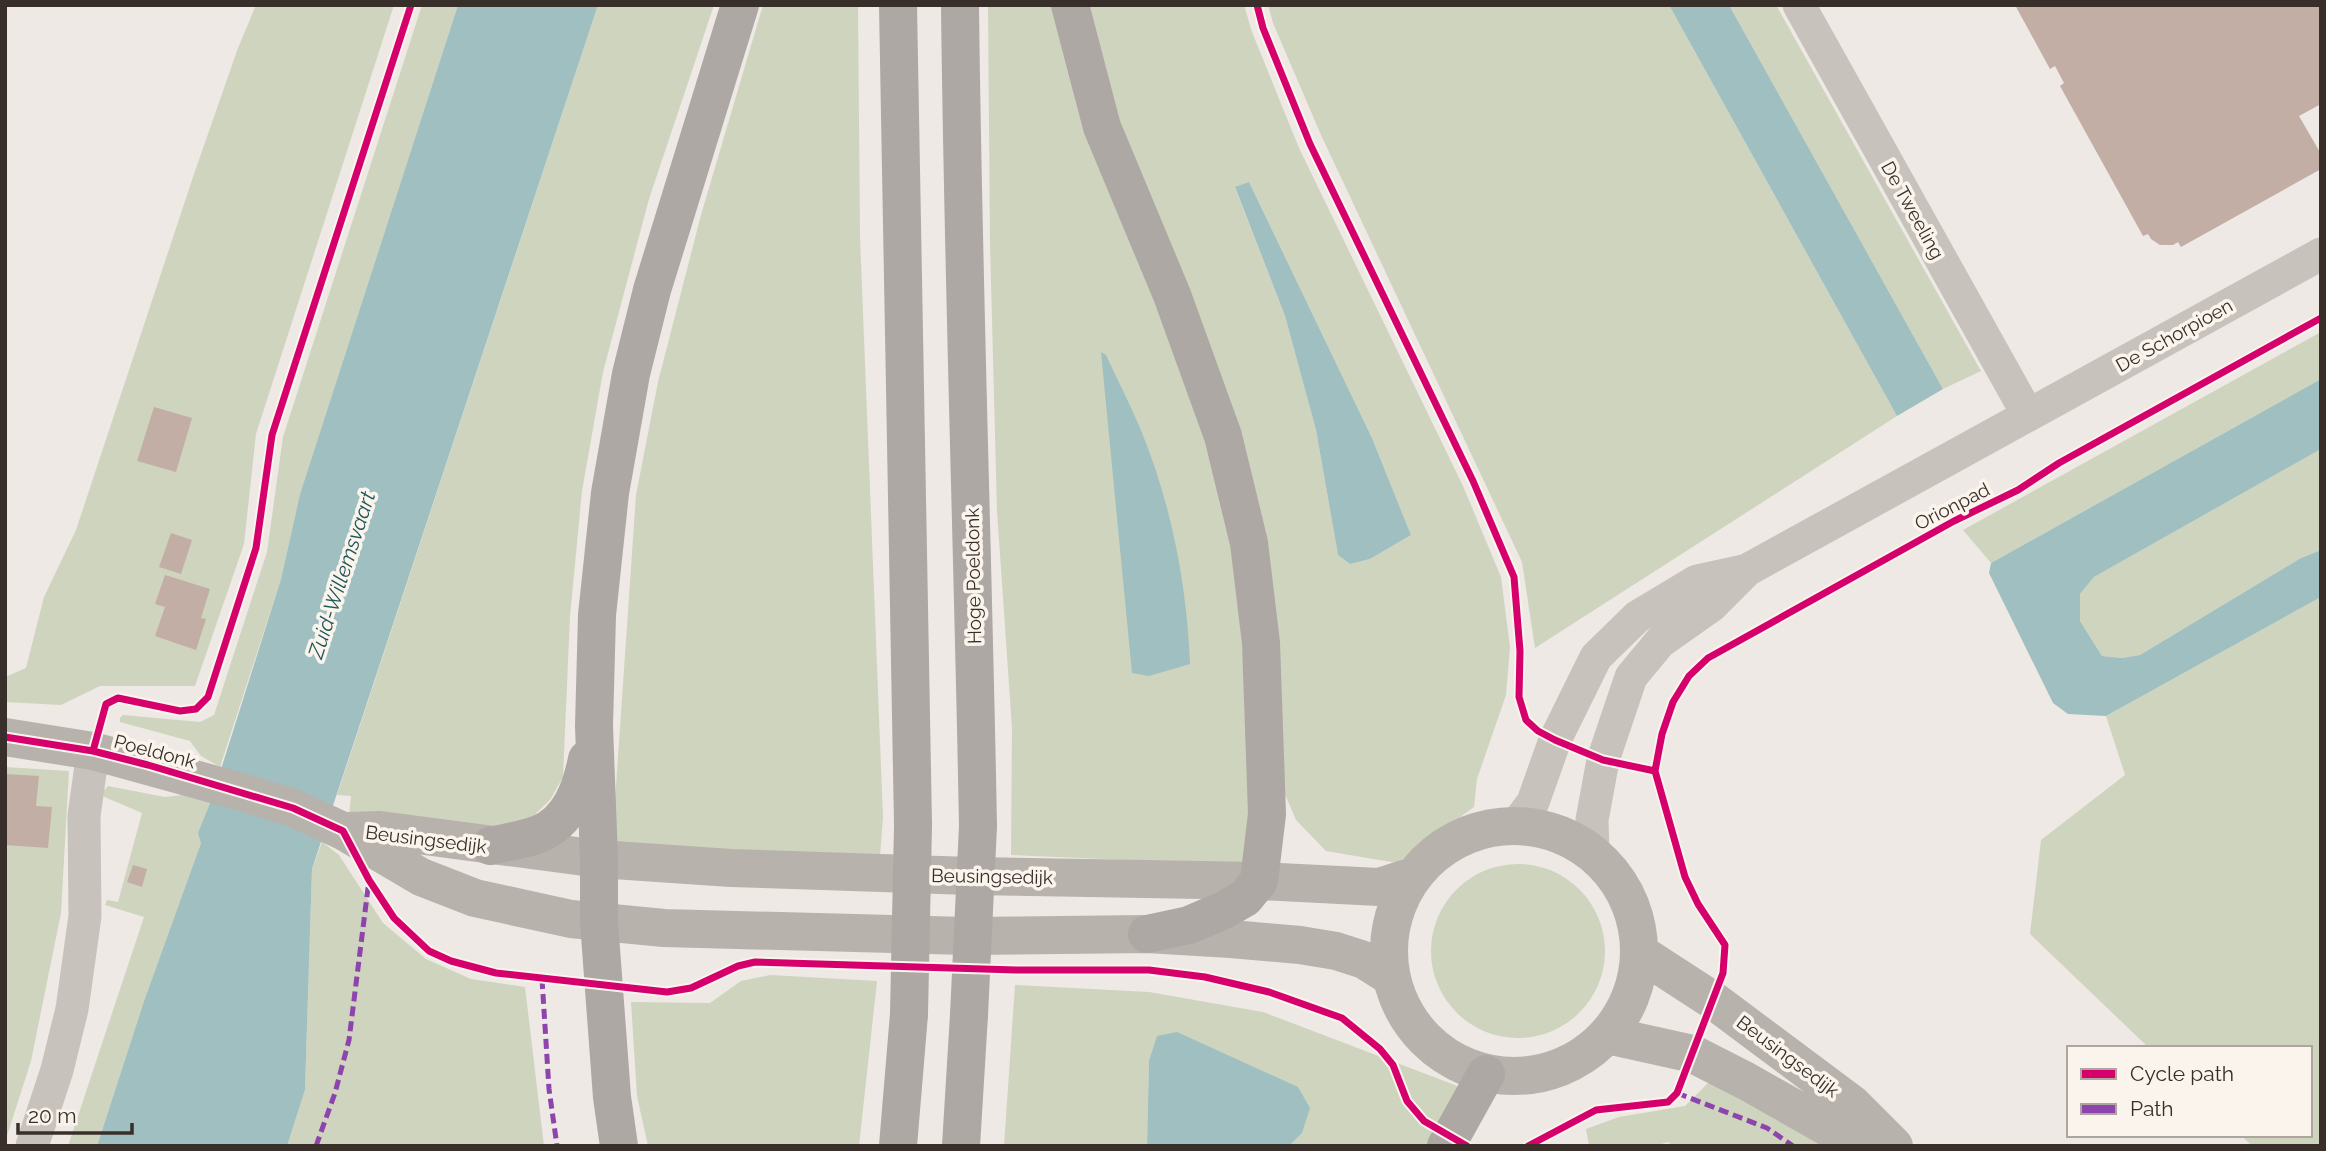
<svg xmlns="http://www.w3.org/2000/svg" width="2326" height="1151" font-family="Raleway,sans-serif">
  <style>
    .green { fill: #cfd4be; fill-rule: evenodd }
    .water { fill: #a0bfc0 }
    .building { fill: #c2aea5 }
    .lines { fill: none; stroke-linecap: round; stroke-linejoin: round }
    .street { stroke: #c8c2bd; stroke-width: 33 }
    .secondary { stroke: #b8b2ad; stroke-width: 38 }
    .highway { stroke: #ada8a3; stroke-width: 38 }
    .highway-bridge { stroke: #ada8a3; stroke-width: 38 }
    .quiet { stroke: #8e44ad; stroke-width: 5; stroke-dasharray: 10 5; stroke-linecap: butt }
    .cycleway-casing { stroke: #faf4ec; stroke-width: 11 }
    .cycleway { stroke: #d6006c; stroke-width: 7 }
    .labels { text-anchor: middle; stroke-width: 7; stroke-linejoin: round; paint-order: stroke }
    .street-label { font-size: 19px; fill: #392f2a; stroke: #faf4ec }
    .water-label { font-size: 21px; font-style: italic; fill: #1f565b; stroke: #faf4ec }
  </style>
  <rect width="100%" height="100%" fill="#eee9e4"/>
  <path class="green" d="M 256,5 L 394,5 L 256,434 L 244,544 L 195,686 L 100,686 L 61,705 L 5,702 L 5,677 L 26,668 L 44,597 L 76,530 L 194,174 L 238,48 Z
    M 422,5 L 458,5 L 300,494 L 281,579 L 220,767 L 201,756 L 190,741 L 120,722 L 120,718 L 123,715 L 200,722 L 214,715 L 267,552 L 283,437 Z
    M 598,5 L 714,5 L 649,199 L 603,372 L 582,491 L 570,616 L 563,777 L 550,800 L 528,821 L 504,830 L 349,816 L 351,796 L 337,795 Z
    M 763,5 L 858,5 L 860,237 L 883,817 L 880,857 L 612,844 L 636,495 L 658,382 L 701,215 Z
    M 988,5 L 1055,5 L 1187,376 L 1235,547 L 1253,786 L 1243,865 L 1011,855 L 1012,728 L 997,511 L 990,243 Z
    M 1085,5 L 1244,5 L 1252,32 L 1299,148 L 1463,486 L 1501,577 L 1510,647 L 1506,695 L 1477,779 L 1474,807 L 1397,863 L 1326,851 L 1296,820 L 1281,785 L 1278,640 L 1116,123 ZM 1249,182 L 1372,438 L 1411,535 L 1370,559 L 1350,564 L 1338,555 L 1316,430 L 1285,316 L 1235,188 Z
    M 1268,5 L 1669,5 L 1897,416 L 1535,648 L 1522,562 L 1321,135 L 1273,23 Z
    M 1729,5 L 1776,5 L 1981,371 L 1943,389 Z
    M 2321,332 L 2321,379 L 1991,563 L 1963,530 Z
    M 2321,449 L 2321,550 L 2301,558 L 2140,655 L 2122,658 L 2102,656 L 2080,621 L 2080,594 L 2094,577 Z
    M 2321,597 L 2321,1146 L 2252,1146 L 2241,1135 L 2310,1135 L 2310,1048 L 2149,1048 L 2030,934 L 2041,840 L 2125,775 L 2106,716 Z
    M 5,767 L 69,771 L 61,913 L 31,1061 L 5,1142 Z
    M 108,786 L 165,797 L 192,794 L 211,801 L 201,843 L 144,1001 L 97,1146 L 68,1146 L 144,917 L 105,905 L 107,900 L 118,902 L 142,813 L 100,795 Z
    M 322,842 L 339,855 L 383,923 L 426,959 L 471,979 L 525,987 L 544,1146 L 287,1146 L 305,1090 L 312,869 Z
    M1431 951a87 87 0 1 1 174 0a87 87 0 1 1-174 0Z
    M 770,975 L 877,981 L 859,1146 L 648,1146 L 637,1096 L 631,1002 L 710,1003 L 741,981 Z
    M 1015,985 L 1149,992 L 1263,1012 L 1468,1090 L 1436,1146 L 1289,1146 L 1302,1133 L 1149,1061 L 1147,1146 L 1004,1146 Z
    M 1714,1077 L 1836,1146 L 1673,1146 L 1668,1142 L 1655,1146 L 1589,1146 L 1586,1129 L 1619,1117 L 1685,1106 Z"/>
  <path class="water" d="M 458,5 L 598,5 L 312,869 L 305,1090 L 287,1146 L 97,1146 L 144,1001 L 201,843 L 198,833 L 211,801 L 281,579 L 300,494 Z
    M 1669,5 L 1729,5 L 1943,389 L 1897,416 Z
    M 1249,182 L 1372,438 L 1411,535 L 1370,559 L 1350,564 L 1338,555 L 1316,430 L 1285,316 L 1235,187 Z
    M 1101,352 L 1106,355 C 1117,379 1130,404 1140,428 C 1171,502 1187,585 1190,664 L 1149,676 L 1132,673 Z
    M 2321,379 L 2321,449 L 2094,577 L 2080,594 L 2080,621 L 2102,656 L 2122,658 L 2140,655 L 2301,558 L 2321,550 L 2321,597 L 2106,716 L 2068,714 L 2053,703 L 1989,573 L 1991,563 Z
    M 1177,1032 L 1298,1087 L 1310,1108 L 1302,1133 L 1289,1146 L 1147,1146 L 1149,1061 L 1157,1036 Z"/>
  <path class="building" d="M 2015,5 L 2321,5 L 2321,104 L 2299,116 L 2321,154 L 2321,169 L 2181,247 L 2178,242 L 2173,245 L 2160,245 L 2151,239 L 2148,234 L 2143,236 L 2060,86 L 2064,83 L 2055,66 L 2050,69 Z
    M 154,407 L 192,418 L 176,472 L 137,461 Z
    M 171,533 L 192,540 L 181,574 L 159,567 Z
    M 165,575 L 210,589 L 201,618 L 206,619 L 196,650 L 155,636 L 165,607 L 155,604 Z
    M 5,774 L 39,776 L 36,806 L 52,807 L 48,848 L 5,845 Z
    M 133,865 L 147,869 L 142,887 L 127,882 Z"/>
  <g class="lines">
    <path class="street" d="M 1799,5 L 2028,415
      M 1516,825 L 1533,802 L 1555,740 L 1596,657 L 1637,617 L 1697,581 L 1747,570
      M 1593,854 L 1592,820 L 1603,760 L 1631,677 L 1660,642 L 1711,606 L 1747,570 L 2321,254
      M 32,1146 L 57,1070 L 72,1009 L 85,916 L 84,816 L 93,751"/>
    <path class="secondary" d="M 5,737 L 93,751 L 245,793 L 293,808 L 343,831 L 421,877 L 475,898 L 571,919 L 664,928 L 966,936 L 1147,934 L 1231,939 L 1300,945 L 1336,951 L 1364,960 L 1391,977
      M1389 951a125 125 0 1 1 250 0a125 125 0 1 1-250 0Z
      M 349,831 L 380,830 L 599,859 L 731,868 L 970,876 L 1259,881 L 1379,887 L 1413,876
      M 1640,953 L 1714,1001 L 1852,1104 L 1894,1146
      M 1607,1035 L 1693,1054 L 1746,1081 L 1861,1146"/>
    <path class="highway" d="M 898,5 C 901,279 909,552 913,825
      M 960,5 C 963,279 973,553 978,826
      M 1070,5 L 1102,127 L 1172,295 L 1223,436 L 1249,543 L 1261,643 L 1267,814 L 1259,881 L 1245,898 L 1224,910 L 1189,925 L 1147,934
      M 490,846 C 506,842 524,840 539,834 C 570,821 581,789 587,759
      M 619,1146 L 612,1097 L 599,922 L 599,859 L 594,726 L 597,615 L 610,493 L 631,374 L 652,290 L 740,5
      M 898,1146 L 909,1014
      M 961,1146 L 969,1015
      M 1446,1146 L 1486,1074"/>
    <path class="highway-bridge" d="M 909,1014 L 913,825
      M 969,1015 L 978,826"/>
    <path class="quiet" d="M 542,979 L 549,1089 L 557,1146
      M 1677,1093 L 1767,1128 L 1793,1146
      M 316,1146 L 335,1093 L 349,1040 L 369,880"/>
    <defs>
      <path id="cycleway" d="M 1257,5 L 1263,28 L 1310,144 L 1473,481 L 1514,577 L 1520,651 L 1519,697 L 1526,720 L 1538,731 L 1555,740 L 1603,760 L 1655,771
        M 5,737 L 93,751 L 148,765 L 293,808 L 343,831 L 369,880 L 394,918 L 429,951 L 451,961 L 496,973 L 667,992 L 691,988 L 738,966 L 755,962 L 1016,970 L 1149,970 L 1205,977 L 1269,992 L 1342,1018 L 1380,1049 L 1393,1065 L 1407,1101 L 1424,1121 L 1467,1146
        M 93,751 L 106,704 L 118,698 L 180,711 L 196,709 L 208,697 L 256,548 L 272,435 L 411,5
        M 1528,1146 L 1596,1110 L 1668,1102 L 1677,1093 L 1723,973 L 1725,945 L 1698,904 L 1685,877 L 1655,771 L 1662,734 L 1673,702 L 1689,676 L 1708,658 L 1954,521 L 2018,490 L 2059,463 L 2321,318"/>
    </defs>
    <use href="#cycleway" class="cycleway-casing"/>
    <use href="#cycleway" class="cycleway"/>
  </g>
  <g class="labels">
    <g class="street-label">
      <text transform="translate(1913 210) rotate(61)" y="7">De Tweeling</text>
      <text transform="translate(2174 335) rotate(-29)" y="7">De Schorpioen</text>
      <text transform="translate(1952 506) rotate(-27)" y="7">Orionpad</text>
      <text transform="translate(973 576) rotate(-91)" y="7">Hoge Poeldonk</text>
      <text transform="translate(155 751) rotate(15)" y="7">Poeldonk</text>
      <text transform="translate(426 839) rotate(7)" y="7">Beusingsedijk</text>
      <text transform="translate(992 876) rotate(1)" y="7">Beusingsedijk</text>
      <text transform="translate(1788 1056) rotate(37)" y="7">Beusingsedijk</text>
    </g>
    <g class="water-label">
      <text transform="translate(342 575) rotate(-72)" y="7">Zuid-Willemsvaart</text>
    </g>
  </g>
  <rect width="2326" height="1151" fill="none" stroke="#392f2a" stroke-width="14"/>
  <rect x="2067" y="1046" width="245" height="91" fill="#faf4ec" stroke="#ada59e" stroke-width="2"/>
  <rect x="2081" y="1069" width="35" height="10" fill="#d6006c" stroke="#ada59e" stroke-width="2"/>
  <text x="2130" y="1081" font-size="21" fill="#392f2a">Cycle path</text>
  <rect x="2081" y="1104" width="35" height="10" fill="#8e44ad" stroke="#ada59e" stroke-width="2"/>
  <text x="2130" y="1116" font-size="21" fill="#392f2a">Path</text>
  <path d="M18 1123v10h114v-10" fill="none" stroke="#392f2a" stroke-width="3.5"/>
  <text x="28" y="1123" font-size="21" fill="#392f2a" stroke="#faf4ec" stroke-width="5" paint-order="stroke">20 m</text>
</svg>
